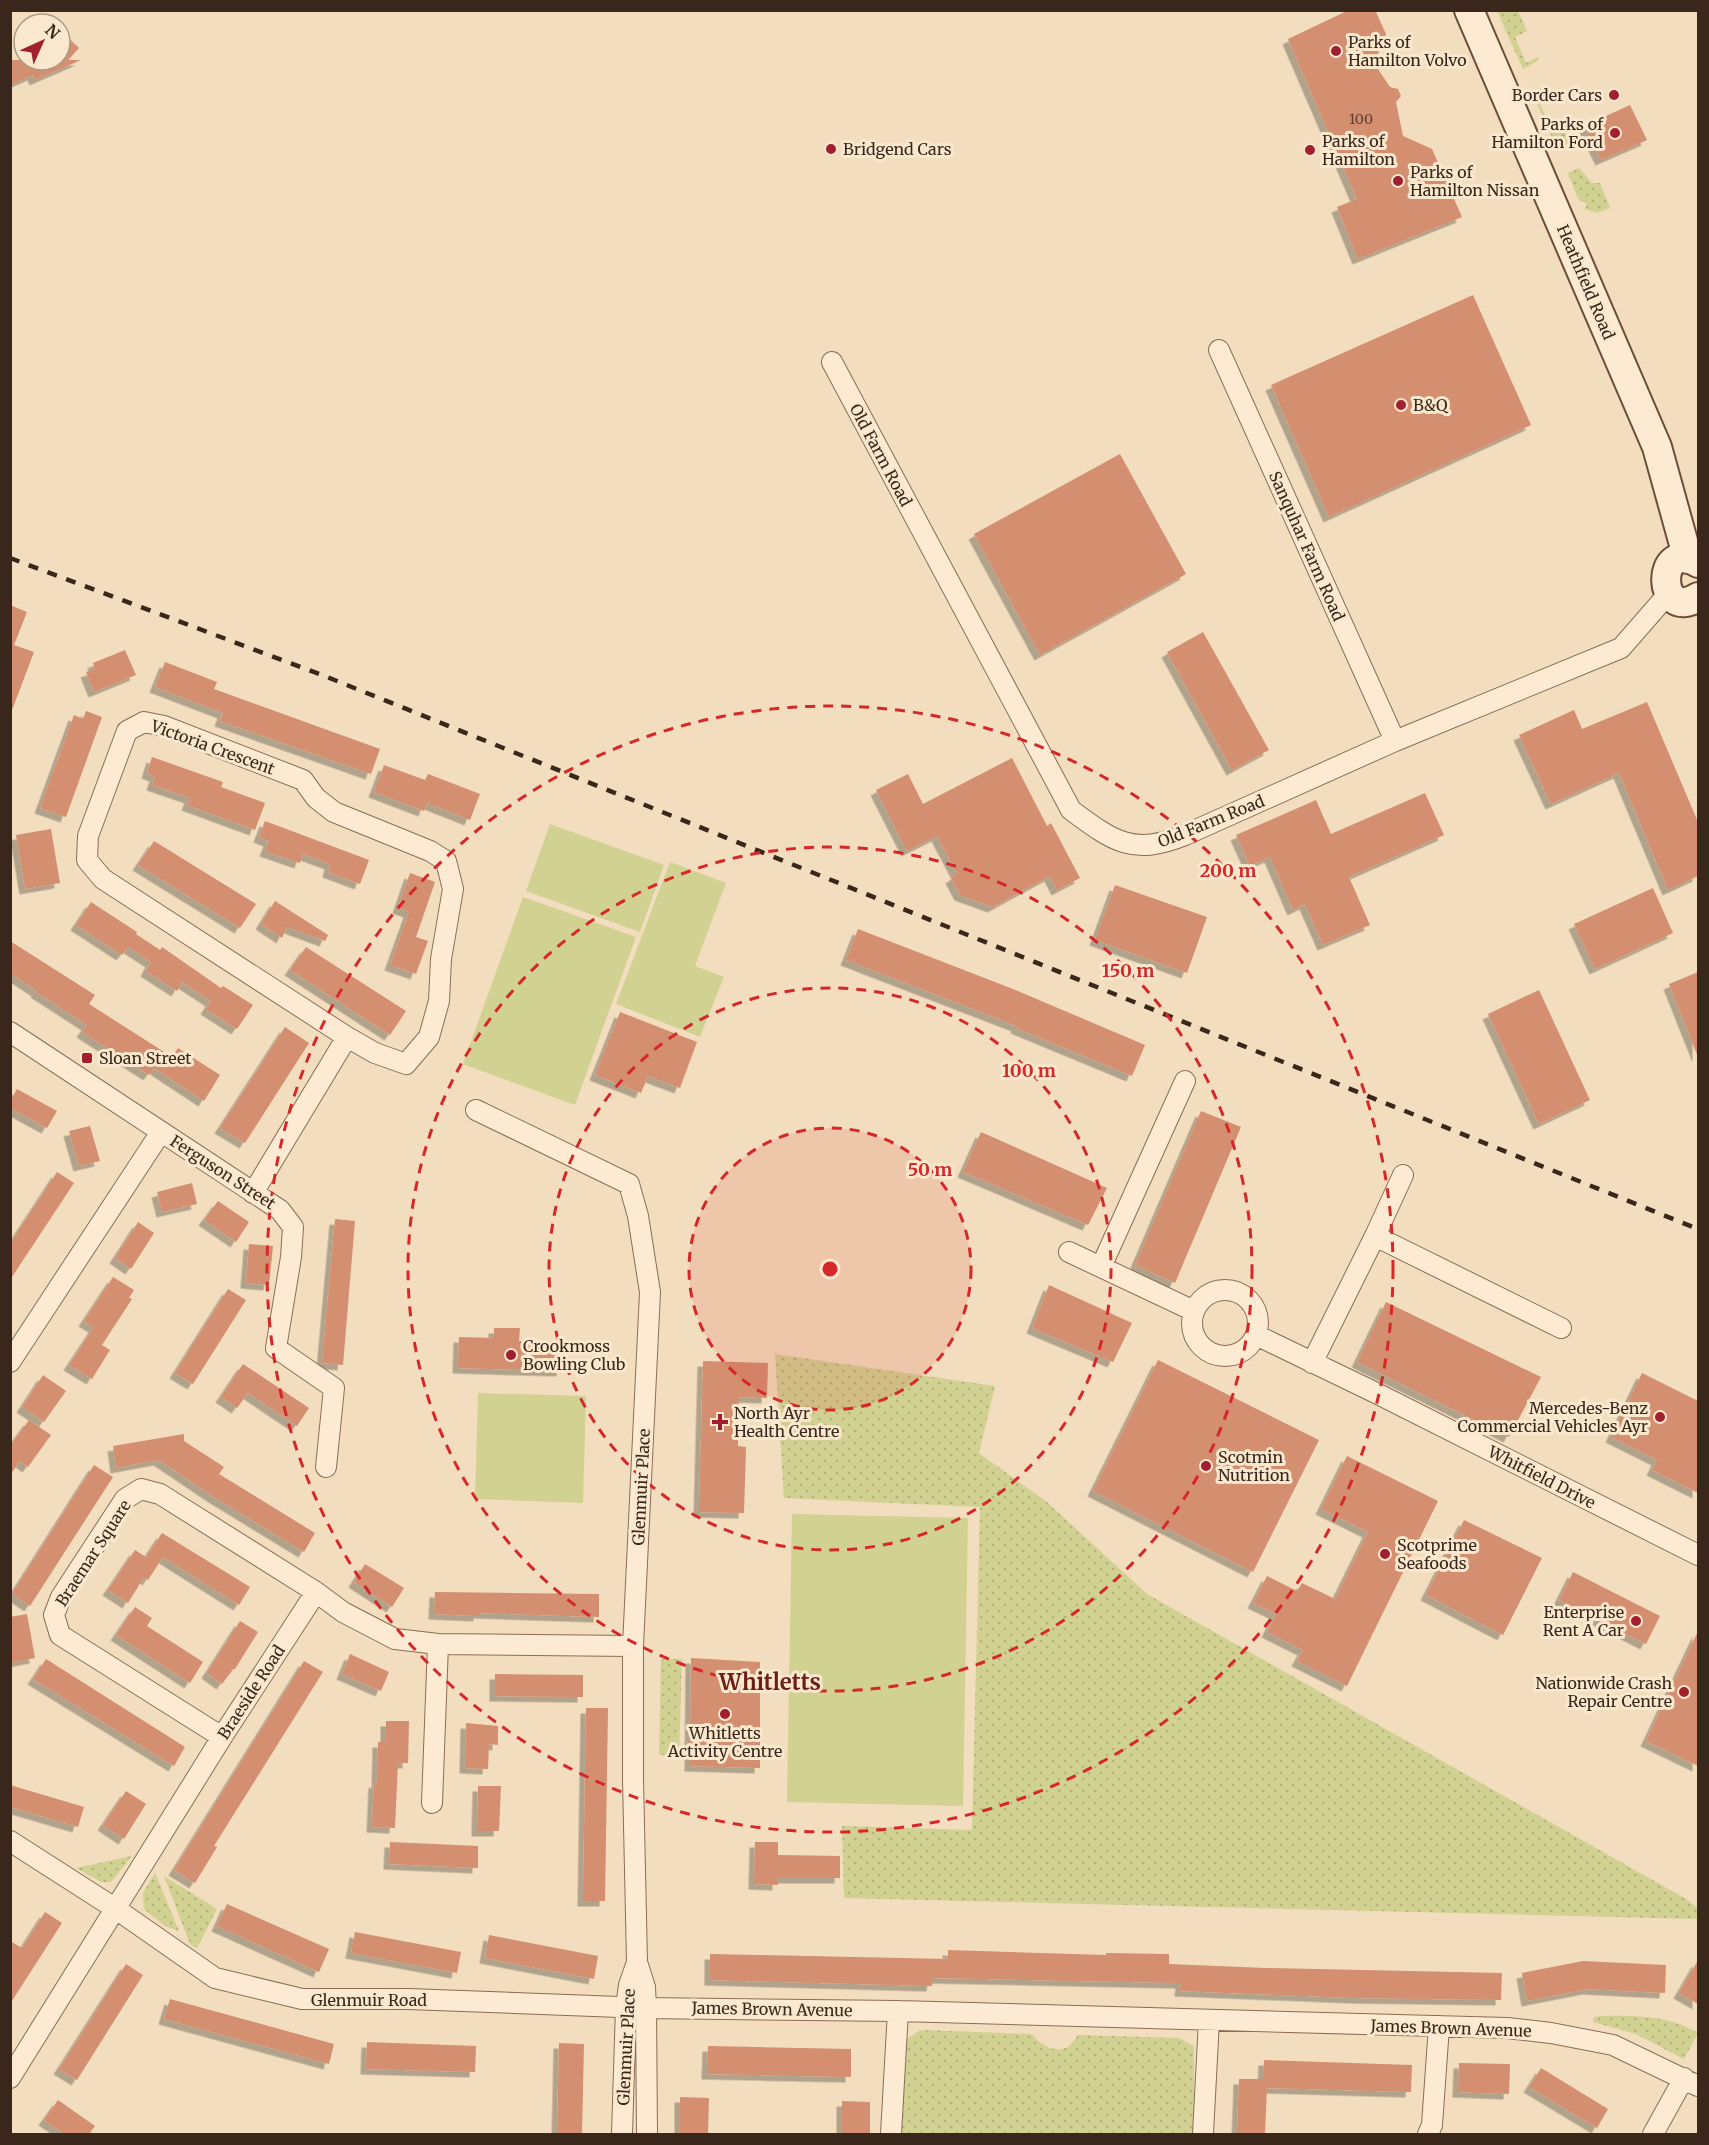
<svg xmlns="http://www.w3.org/2000/svg" width="1709" height="2145" font-family="Merriweather,serif">
  <style>
    .grass { fill: url(#grass-dots) }
    .park { fill: #d1d191 }
    .building { fill: #d48e70; filter: url(#shadow) }
    .lines { fill: none; stroke-linecap: round; stroke-linejoin: round }
    .minor-casing { stroke: #8c6c55; stroke-width: 22 }
    .secondary-casing { stroke: #6e4d38; stroke-width: 32 }
    .minor { stroke: #fcebd2; stroke-width: 20 }
    .secondary { stroke: #fcebd2; stroke-width: 28 }
    .rail { stroke: #3a271b; stroke-width: 4.5; stroke-dasharray: 10 10; stroke-linecap: butt }
    .ring { fill: none; stroke: #d62828; stroke-width: 3; stroke-dasharray: 10 8 }
    .poi-dot { fill: #a11f2e; stroke: #f9e8ce; stroke-width: 2 }
    .labels { text-anchor: middle; stroke-width: 6; stroke-linejoin: round; paint-order: stroke }
    .number-label { font-size: 14px; fill: #604130 }
    .poi-label { font-size: 16px; fill: #3a271b; stroke: #f9e8ce; text-anchor: start }
    .street-label { font-size: 16px; fill: #3a271b; stroke: #f9e8ce }
    .district-label { font-size: 22px; font-weight: bold; fill: #6b1e16; stroke: #f9e8ce }
    .centre { fill: #d62828; stroke: #f9e8ce; stroke-width: 3 }
    .ring-label { font-size: 18px; text-anchor: middle; font-weight: bold; fill: #d62828; stroke: #f9e8ce; stroke-width: 6; stroke-linejoin: round; paint-order: stroke }
  </style>
  <defs>
    <pattern id="grass-dots" width="8" height="8" patternUnits="userSpaceOnUse" patternTransform="scale(1.5)"><rect width="8" height="8" fill="#d1d191"/><path d="M2 2h.1M6 6h.1" fill="none" stroke="#b4b37c" stroke-width="1.8" stroke-linecap="round"/></pattern>
    <filter id="shadow"><feDropShadow dx="-5.5" dy="5.5" stdDeviation="0" flood-color="#0004"/></filter>
  </defs>
  <rect width="100%" height="100%" fill="#f2ddbe"/>
  <path class="grass" d="M 1497,11 L 1518,11 L 1527,31 L 1515,37 L 1526,63 L 1538,57 L 1539,60 L 1523,69 Z
    M 1547,85 L 1552,98 L 1540,104 L 1551,129 L 1563,124 L 1569,140 L 1567,145 L 1557,149 L 1532,92 Z
    M 1579,168 L 1592,183 L 1600,183 L 1610,208 L 1597,213 L 1585,209 L 1587,204 L 1578,199 L 1568,173 Z
    M 775,1354 L 995,1386 L 979,1453 L 1048,1503 L 1147,1594 L 1686,1899 L 1698,1908 L 1698,1919 L 844,1898 L 842,1826 L 972,1830 L 980,1507 L 784,1498 Z
    M 661,1659 L 682,1659 L 679,1756 L 659,1755 Z
    M 132,1856 L 111,1882 L 101,1882 L 76,1868 Z
    M 155,1873 L 179,1931 L 165,1926 L 144,1909 L 143,1893 Z
    M 164,1876 L 217,1909 L 197,1948 L 190,1944 Z
    M 1603,2016 C 1636,2015 1670,2016 1698,2033 L 1684,2059 L 1636,2034 L 1593,2022 L 1594,2017 Z
    M 920,2030 L 1032,2034 C 1039,2044 1055,2054 1068,2047 C 1072,2044 1075,2039 1078,2035 L 1179,2038 L 1194,2046 L 1194,2134 L 901,2134 L 906,2040 Z"/>
  <path class="park" d="M 550,824 L 664,865 L 640,932 L 526,891 Z
    M 670,862 L 726,883 L 695,966 L 724,977 L 700,1037 L 616,1004 Z
    M 523,897 L 636,937 L 575,1105 L 463,1064 Z
    M 478,1393 L 586,1396 L 583,1503 L 475,1499 Z
    M 792,1514 L 968,1518 L 963,1806 L 787,1802 Z"/>
  <path class="building" d="M 1349,10 L 1375,10 L 1386,34 L 1374,63 L 1390,87 L 1398,89 L 1401,96 L 1396,102 L 1403,136 L 1432,149 L 1462,217 L 1358,259 L 1337,207 L 1357,199 L 1288,39 Z
    M 60,30 L 79,48 L 68,60 L 81,60 L 35,80 L 33,75 L 10,85 L 10,60 L 60,60 Z
    M 1630,105 L 1647,140 L 1601,160 L 1584,126 Z
    M 1473,295 L 1531,425 L 1329,517 L 1271,385 Z
    M 1120,454 L 1186,574 L 1040,655 L 974,534 Z
    M 10,605 L 27,612 L 14,645 L 34,652 L 12,710 Z
    M 1203,632 L 1269,750 L 1232,770 L 1167,652 Z
    M 125,650 L 136,675 L 94,692 L 86,672 L 95,669 L 93,663 Z
    M 165,662 L 217,682 L 214,689 L 380,749 L 371,774 L 220,721 L 223,713 L 155,687 Z
    M 1647,702 L 1698,822 L 1698,876 L 1668,890 L 1619,773 L 1551,804 L 1519,735 L 1574,710 L 1582,729 Z
    M 86,711 L 102,717 L 66,817 L 40,808 L 74,715 L 83,719 Z
    M 152,757 L 223,782 L 221,787 L 265,803 L 255,830 L 187,805 L 190,798 L 152,785 L 155,776 L 147,773 Z
    M 1012,758 L 1047,826 L 1051,823 L 1080,878 L 1057,890 L 1050,876 L 993,907 L 960,895 L 951,878 L 957,874 L 937,836 L 907,851 L 876,790 L 908,774 L 923,804 Z
    M 384,765 L 425,780 L 428,774 L 480,794 L 470,820 L 427,803 L 424,811 L 374,792 Z
    M 1425,793 L 1444,835 L 1349,877 L 1370,925 L 1323,945 L 1305,904 L 1293,910 L 1270,857 L 1250,866 L 1236,835 L 1316,800 L 1331,834 Z
    M 265,821 L 369,860 L 360,884 L 328,872 L 330,864 L 303,854 L 300,863 L 265,851 L 269,841 L 259,837 Z
    M 51,829 L 60,883 L 25,889 L 16,835 Z
    M 154,841 L 256,904 L 240,928 L 138,865 Z
    M 410,873 L 435,882 L 416,937 L 428,941 L 416,974 L 390,965 L 409,912 L 398,908 Z
    M 1115,885 L 1207,917 L 1187,973 L 1095,940 Z
    M 1653,888 L 1673,933 L 1595,969 L 1574,924 Z
    M 275,901 L 328,935 L 325,941 L 287,927 L 282,938 L 261,924 Z
    M 91,902 L 137,932 L 136,934 L 160,950 L 162,947 L 221,988 L 223,986 L 253,1005 L 237,1029 L 206,1009 L 211,1001 L 182,982 L 177,991 L 146,971 L 151,962 L 128,947 L 122,955 L 76,925 Z
    M 858,929 L 1013,989 L 1145,1045 L 1132,1076 L 1016,1028 L 1017,1026 L 846,960 Z
    M 10,941 L 95,995 L 89,1004 L 172,1057 L 178,1048 L 220,1075 L 204,1101 L 154,1068 L 149,1075 L 82,1032 L 87,1025 L 36,992 L 37,991 L 10,973 Z
    M 306,947 L 406,1011 L 390,1035 L 290,970 Z
    M 1698,972 L 1698,1057 L 1669,984 Z
    M 1539,990 L 1590,1100 L 1539,1124 L 1488,1014 Z
    M 620,1012 L 697,1042 L 680,1088 L 648,1076 L 641,1093 L 595,1075 Z
    M 285,1027 L 309,1043 L 245,1143 L 220,1128 Z
    M 17,1089 L 57,1111 L 47,1128 L 10,1108 L 10,1102 Z
    M 1201,1111 L 1241,1127 L 1175,1283 L 1135,1265 Z
    M 90,1126 L 100,1161 L 79,1166 L 69,1131 Z
    M 981,1132 L 1107,1188 L 1088,1225 L 963,1172 Z
    M 57,1172 L 74,1183 L 10,1280 L 10,1244 Z
    M 192,1183 L 197,1204 L 162,1212 L 157,1192 Z
    M 218,1201 L 249,1222 L 236,1242 L 204,1220 Z
    M 335,1219 L 355,1221 L 343,1365 L 322,1363 Z
    M 138,1222 L 154,1233 L 131,1269 L 115,1258 Z
    M 249,1244 L 273,1246 L 269,1285 L 246,1283 Z
    M 113,1277 L 134,1290 L 129,1298 L 132,1299 L 102,1345 L 110,1350 L 92,1379 L 69,1365 L 94,1327 L 84,1321 Z
    M 1049,1285 L 1132,1323 L 1113,1362 L 1032,1328 Z
    M 228,1289 L 246,1300 L 193,1384 L 175,1373 Z
    M 1386,1302 L 1541,1377 L 1509,1437 L 1357,1362 Z
    M 494,1328 L 520,1328 L 519,1341 L 563,1342 L 562,1371 L 458,1368 L 459,1337 L 494,1338 Z
    M 1158,1360 L 1319,1440 L 1253,1572 L 1093,1491 Z
    M 703,1361 L 768,1363 L 767,1398 L 739,1397 L 738,1446 L 746,1447 L 744,1513 L 699,1512 Z
    M 243,1364 L 309,1408 L 297,1426 L 248,1393 L 237,1408 L 221,1397 Z
    M 1642,1373 L 1698,1401 L 1698,1493 L 1652,1470 L 1657,1460 L 1611,1437 Z
    M 43,1375 L 66,1391 L 44,1422 L 22,1407 Z
    M 29,1420 L 51,1435 L 28,1467 L 20,1461 L 10,1475 L 10,1446 Z
    M 184,1434 L 184,1441 L 224,1467 L 219,1474 L 315,1533 L 304,1552 L 214,1497 L 159,1460 L 116,1468 L 113,1446 Z
    M 1347,1456 L 1438,1501 L 1347,1686 L 1297,1661 L 1303,1650 L 1267,1632 L 1276,1614 L 1253,1603 L 1267,1576 L 1297,1591 L 1302,1583 L 1335,1599 L 1368,1532 L 1321,1509 Z
    M 94,1465 L 113,1477 L 30,1606 L 12,1594 Z
    M 1464,1520 L 1542,1558 L 1503,1635 L 1426,1595 Z
    M 162,1533 L 250,1587 L 239,1605 L 163,1557 L 148,1580 L 144,1577 L 128,1603 L 108,1590 L 135,1550 L 146,1557 Z
    M 365,1564 L 404,1588 L 392,1607 L 354,1582 Z
    M 1573,1572 L 1660,1616 L 1646,1644 L 1559,1600 Z
    M 435,1592 L 599,1594 L 599,1617 L 479,1613 L 479,1616 L 434,1614 Z
    M 135,1607 L 152,1618 L 147,1626 L 203,1662 L 190,1683 L 116,1635 Z
    M 27,1614 L 35,1658 L 10,1663 L 10,1617 Z
    M 240,1621 L 258,1632 L 235,1669 L 233,1669 L 222,1684 L 207,1673 Z
    M 1698,1631 L 1698,1766 L 1646,1741 Z
    M 350,1654 L 389,1672 L 381,1691 L 342,1674 Z
    M 691,1658 L 760,1662 L 760,1768 L 690,1766 Z
    M 46,1659 L 185,1747 L 174,1766 L 33,1679 Z
    M 304,1661 L 323,1672 L 214,1846 L 217,1847 L 195,1883 L 174,1870 Z
    M 495,1674 L 583,1675 L 583,1697 L 495,1696 Z
    M 586,1708 L 608,1708 L 605,1901 L 583,1901 Z
    M 386,1721 L 409,1721 L 408,1763 L 398,1763 L 395,1828 L 372,1827 L 374,1782 L 377,1783 L 378,1742 L 386,1742 Z
    M 466,1723 L 498,1726 L 498,1745 L 489,1744 L 488,1769 L 465,1768 Z
    M 10,1785 L 84,1807 L 78,1827 L 10,1807 Z
    M 478,1786 L 501,1786 L 499,1831 L 477,1831 Z
    M 126,1791 L 146,1804 L 124,1839 L 103,1825 Z
    M 390,1842 L 478,1846 L 478,1868 L 389,1864 Z
    M 755,1842 L 778,1842 L 778,1855 L 840,1856 L 840,1878 L 778,1878 L 778,1885 L 754,1884 Z
    M 227,1904 L 329,1949 L 319,1972 L 217,1926 Z
    M 45,1912 L 62,1923 L 10,2004 L 10,1941 L 22,1948 Z
    M 355,1932 L 461,1952 L 457,1973 L 351,1953 Z
    M 489,1935 L 598,1956 L 594,1979 L 485,1958 Z
    M 948,1950 L 1106,1955 L 1106,1953 L 1169,1954 L 1169,1964 L 1266,1968 L 1502,1973 L 1501,2000 L 1356,1998 L 1180,1991 L 1181,1983 L 933,1978 L 932,1986 L 710,1980 L 710,1954 L 948,1959 Z
    M 1698,1960 L 1698,2004 L 1679,1993 Z
    M 1583,1961 L 1666,1965 L 1665,1993 L 1588,1989 L 1527,2001 L 1522,1973 Z
    M 126,1964 L 143,1975 L 77,2080 L 59,2069 Z
    M 170,1999 L 334,2044 L 329,2064 L 164,2019 Z
    M 367,2042 L 476,2046 L 475,2072 L 366,2069 Z
    M 559,2043 L 584,2044 L 582,2134 L 557,2134 Z
    M 708,2046 L 851,2049 L 851,2077 L 707,2074 Z
    M 1264,2060 L 1412,2065 L 1411,2092 L 1267,2088 L 1265,2134 L 1237,2134 L 1239,2079 L 1263,2079 Z
    M 1459,2063 L 1510,2064 L 1509,2094 L 1458,2092 Z
    M 1541,2068 L 1608,2109 L 1597,2128 L 1529,2087 Z
    M 680,2097 L 709,2098 L 708,2134 L 680,2134 Z
    M 58,2100 L 95,2126 L 89,2134 L 65,2134 L 44,2120 Z
    M 842,2101 L 870,2102 L 870,2134 L 842,2134 Z"/>
  <g class="lines">
    <defs>
      <path id="minor" d="M 1219,350 L 1395,741
        M 832,362 L 1071,810 C 1114,842 1133,856 1185,835 L 1395,741 L 1621,648 L 1669,593
        M 144,722 L 164,726 L 303,780 L 316,798 L 334,812 L 430,851 L 446,861 L 453,889 L 441,959 L 439,1001 L 429,1037 L 406,1064 L 375,1053 L 347,1037 L 103,879 L 87,860 L 88,836 L 127,731 Z
        M 10,1032 L 280,1210 L 293,1227 L 291,1257 L 276,1348 L 334,1388 L 326,1467
        M 476,1110 L 629,1184 L 638,1216 L 650,1292 L 633,1646 L 633,1779 L 637,1962 L 645,1987 L 646,2008 L 647,2134
        M 253,1193 L 347,1037
        M 1375,1236 L 1561,1328
        M 1069,1252 L 1194,1311
        M 1101,1267 L 1185,1081
        M1192 1323a33 33 0 1 1 66 0a33 33 0 1 1-66 0Z
        M 1256,1335 L 1374,1392 L 1698,1555
        M 10,1362 L 161,1132
        M 1312,1363 L 1375,1236 L 1403,1175
        M 222,1737 L 60,1635 L 54,1615 L 61,1597 L 125,1499 L 141,1489 L 160,1494 L 316,1592 L 343,1612 L 395,1639 L 438,1644 L 633,1646
        M 432,1803 L 438,1644
        M 10,1841 L 116,1909 L 215,1978 L 302,1999 L 408,1999 L 646,2008 L 898,2011 L 1507,2028 L 1551,2033 L 1613,2045 L 1698,2086
        M 10,2078 L 222,1737 L 316,1592
        M 622,2134 L 626,2007 L 629,1985 L 637,1962
        M 891,2134 L 898,2011
        M 1203,2134 L 1209,2020
        M 1428,2134 L 1432,2125 L 1439,2026
        M 1653,2134 L 1684,2078"/>
      <path id="secondary" d="M 1469,10 L 1657,447 L 1688,559
        M 1698,563 C 1655,536 1656,624 1698,597"/>
    </defs>
    <use href="#minor" class="minor-casing"/>
    <use href="#secondary" class="secondary-casing"/>
    <use href="#minor" class="minor"/>
    <use href="#secondary" class="secondary"/>
    <path class="rail" d="M 10,558 L 322,675 L 1698,1229"/>
  </g>
  <circle cx="830" cy="1269" r="141" fill="#d62828" fill-opacity=".12"/>
  <g class="ring">
    <circle cx="830" cy="1269" r="141"/>
    <circle cx="830" cy="1269" r="281"/>
    <circle cx="830" cy="1269" r="422"/>
    <circle cx="830" cy="1269" r="563"/>
  </g>
  <g class="poi-dot">
    <circle cx="1336" cy="51" r="6"/>
    <circle cx="1614" cy="95" r="6"/>
    <circle cx="1615" cy="133" r="6"/>
    <circle cx="831" cy="149" r="6"/>
    <circle cx="1310" cy="150" r="6"/>
    <circle cx="1398" cy="181" r="6"/>
    <circle cx="1401" cy="405" r="6"/>
    <rect x="81" y="1052" width="12" height="12" rx="3"/>
    <circle cx="511" cy="1355" r="6"/>
    <circle cx="1660" cy="1417" r="6"/>
    <path d="M717 1413h6v6h6v6h-6v6h-6v-6h-6v-6h6z"/>
    <circle cx="1206" cy="1466" r="6"/>
    <circle cx="1385" cy="1554" r="6"/>
    <circle cx="1636" cy="1621" r="6"/>
    <circle cx="1684" cy="1692" r="6"/>
    <circle cx="725" cy="1714" r="6"/>
  </g>
  <g class="labels">
    <g class="number-label">
      <text x="1361" y="124">100</text>
    </g>
    <g class="poi-label">
      <text x="1348" y="48">Parks of<tspan x="1348" dy="18">Hamilton Volvo</tspan></text>
      <text x="1602" y="101" text-anchor="end">Border Cars</text>
      <text x="1603" y="130" text-anchor="end">Parks of<tspan x="1603" dy="18">Hamilton Ford</tspan></text>
      <text x="1322" y="147">Parks of<tspan x="1322" dy="18">Hamilton</tspan></text>
      <text x="843" y="155">Bridgend Cars</text>
      <text x="1410" y="178">Parks of<tspan x="1410" dy="18">Hamilton Nissan</tspan></text>
      <text x="1413" y="411">B&amp;Q</text>
      <text x="99" y="1064">Sloan Street</text>
      <text x="523" y="1352">Crookmoss<tspan x="523" dy="18">Bowling Club</tspan></text>
      <text x="1648" y="1414" text-anchor="end">Mercedes-Benz<tspan x="1648" dy="18">Commercial Vehicles Ayr</tspan></text>
      <text x="734" y="1419">North Ayr<tspan x="734" dy="18">Health Centre</tspan></text>
      <text x="1218" y="1463">Scotmin<tspan x="1218" dy="18">Nutrition</tspan></text>
      <text x="1397" y="1551">Scotprime<tspan x="1397" dy="18">Seafoods</tspan></text>
      <text x="1624" y="1618" text-anchor="end">Enterprise<tspan x="1624" dy="18">Rent A Car</tspan></text>
      <text x="1672" y="1689" text-anchor="end">Nationwide Crash<tspan x="1672" dy="18">Repair Centre</tspan></text>
      <text x="725" y="1739" text-anchor="middle">Whitletts<tspan x="725" dy="18">Activity Centre</tspan></text>
    </g>
    <g class="street-label">
      <text transform="translate(1586 282) rotate(67)" y="6">Heathfield Road</text>
      <text transform="translate(881 455) rotate(62)" y="6">Old Farm Road</text>
      <text transform="translate(1307 546) rotate(66)" y="6">Sanquhar Farm Road</text>
      <text transform="translate(213 747) rotate(20)" y="6">Victoria Crescent</text>
      <text transform="translate(1211 821) rotate(-22)" y="6">Old Farm Road</text>
      <text transform="translate(223 1172) rotate(33)" y="6">Ferguson Street</text>
      <text transform="translate(1542 1477) rotate(27)" y="6">Whitfield Drive</text>
      <text transform="translate(641 1487) rotate(-87)" y="6">Glenmuir Place</text>
      <text transform="translate(93 1553) rotate(-57)" y="6">Braemar Square</text>
      <text transform="translate(251 1692) rotate(-57)" y="6">Braeside Road</text>
      <text x="369" y="2006">Glenmuir Road</text>
      <text transform="translate(772 2009) rotate(1)" y="6">James Brown Avenue</text>
      <text transform="translate(1451 2028) rotate(2)" y="6">James Brown Avenue</text>
      <text transform="translate(626 2047) rotate(-87)" y="6">Glenmuir Place</text>
    </g>
    <g class="district-label">
      <text x="770" y="1690">Whitletts</text>
    </g>
  </g>
  <circle cx="830" cy="1269" r="9" class="centre"/>
  <g class="ring-label">
    <text x="1228" y="877">200 m</text>
    <text x="1128" y="977">150 m</text>
    <text x="1029" y="1077">100 m</text>
    <text x="930" y="1176">50 m</text>
  </g>
  <rect width="1709" height="2145" fill="none" stroke="#3a271b" stroke-width="24"/>
  <g transform="translate(42 42) rotate(45)"><circle r="28" fill="#f9e8ce" stroke="#ad9b86" stroke-width="1.5"/>
  <path d="M0-4.5L10 22L0 15L-10 22Z" fill="#a11f2e"/>
  <text y="-9" font-size="16" font-weight="bold" text-anchor="middle" fill="#3a271b">N</text>
  </g>
</svg>
